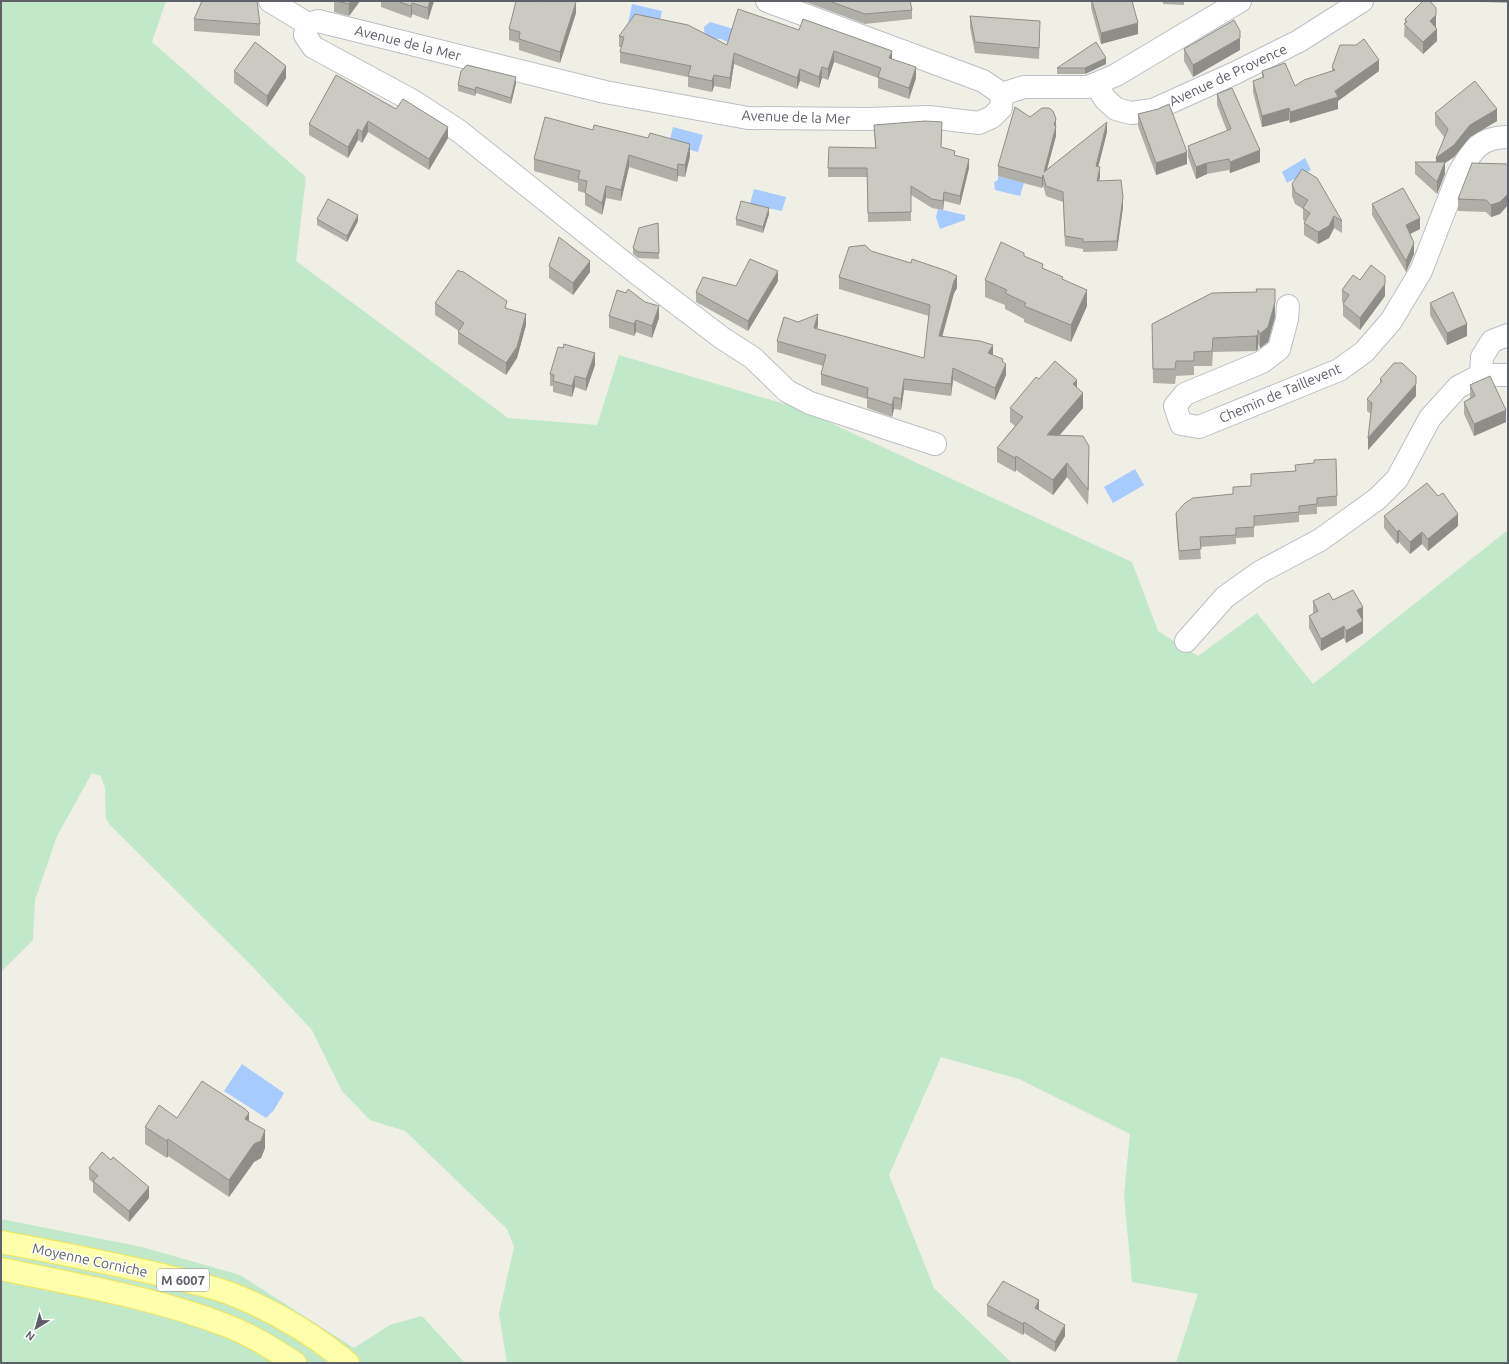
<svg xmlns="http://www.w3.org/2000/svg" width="1509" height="1364" font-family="Ubuntu,sans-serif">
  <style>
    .green { fill: #c1e8c8 }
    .water { fill: #a7caff }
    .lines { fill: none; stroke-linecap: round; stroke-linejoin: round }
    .minor-casing { stroke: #bdbec5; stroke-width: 24 }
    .major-casing { stroke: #f7e558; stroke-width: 24 }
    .minor { stroke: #fff; stroke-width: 22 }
    .major { stroke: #feffac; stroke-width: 22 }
    .wall { fill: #afaea7 }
    .shaded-wall { fill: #8e8d88 }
    .building { fill: #cbcac2; stroke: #8e8d88 }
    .labels { text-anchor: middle; stroke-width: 3; stroke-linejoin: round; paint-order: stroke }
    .shield { fill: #fff; stroke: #8e9095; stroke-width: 1 }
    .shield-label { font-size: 13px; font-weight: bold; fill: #5d6067 }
    .street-label { font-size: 14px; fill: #5d6067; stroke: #fff }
  </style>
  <rect width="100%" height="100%" fill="#f0efe6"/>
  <path class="green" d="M 1,1 L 166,1 L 152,42 L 306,177 L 296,261 L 508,418 L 597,425 L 619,355 L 798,408 L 1132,562 L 1158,631 L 1198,656 L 1257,613 L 1313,684 L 1508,530 L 1508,1363 L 1176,1363 L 1198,1294 L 1132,1282 L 1124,1195 L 1130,1134 L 1019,1079 L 941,1057 L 889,1175 L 934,1288 L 1012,1363 L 507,1363 L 499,1314 L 514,1247 L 507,1229 L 405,1131 L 370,1120 L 342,1091 L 312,1030 L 249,963 L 110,825 L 106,818 L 105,788 L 101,776 L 92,773 L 57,836 L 35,900 L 33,940 L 1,972 Z
    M 1,1219 L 142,1247 L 240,1275 L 354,1348 L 390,1325 L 422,1316 L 465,1363 L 1,1363 Z"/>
  <path class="water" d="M 632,4 L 662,11 L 659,25 L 628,24 Z
    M 710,22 L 737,30 L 731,44 L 721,39 L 705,38 L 704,27 Z
    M 673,127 L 703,135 L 698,152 L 669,144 Z
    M 1305,158 L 1311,170 L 1287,183 L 1282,172 Z
    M 998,176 L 1024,183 L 1020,196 L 995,190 L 994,182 L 998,180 Z
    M 754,189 L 786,197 L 782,211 L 750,204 Z
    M 938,209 L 965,215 L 965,220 L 940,229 L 936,217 Z
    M 1135,469 L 1144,485 L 1113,503 L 1104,487 Z
    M 242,1064 L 284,1093 L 274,1110 L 266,1118 L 224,1091 Z"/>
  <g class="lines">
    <defs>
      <path id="minor" d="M 270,1 L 308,24
        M 767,1 L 983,81 L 1002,94 L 1001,108 L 992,117 L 979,123 L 929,117 L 867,119 L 748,118 L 605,92 L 318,21 L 308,24 L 305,35 L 313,47 L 413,101 L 459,131 L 634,271 L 722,338 L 753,358 L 787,391 L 810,403 L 935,444
        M 1096,84 L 1105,99 L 1116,109 L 1131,113 L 1153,110 L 1235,73 L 1299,41 L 1362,1
        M 1002,94 L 1024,87 L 1088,87 L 1116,75 L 1240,1
        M 1288,306 L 1287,319 L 1279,349 L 1262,362 L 1185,394 L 1175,406 L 1181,424 L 1199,427 L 1339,370 L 1364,352 L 1391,321 L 1421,271 L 1459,173 C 1472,151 1479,137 1508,137
        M 1481,375 L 1482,357 L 1492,341 L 1508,335
        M 1186,641 L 1225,597 L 1260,572 L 1320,540 L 1377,499 L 1397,479 L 1430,418 L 1458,387 L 1481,375 L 1508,375"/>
      <path id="major" d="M 1,1242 C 51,1251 100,1261 149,1272 C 182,1280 215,1286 246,1300 C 282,1316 318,1338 348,1363
        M 1,1269 C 76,1285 153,1297 225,1325 C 250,1334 273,1349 295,1363"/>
    </defs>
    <use href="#minor" class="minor-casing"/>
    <use href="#major" class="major-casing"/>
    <use href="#minor" class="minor"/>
    <use href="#major" class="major"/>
  </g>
  <path class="wall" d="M 334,1 L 360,1 L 349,16 L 334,12 Z
    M 381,1 L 434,1 L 428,20 L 412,14 L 411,18 L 381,7 Z
    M 803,1 L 910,1 L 912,10 L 912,19 L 865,24 Z
    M 1091,1 L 1132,1 L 1138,34 L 1101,44 L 1091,8 Z
    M 1163,1 L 1184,1 L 1184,5 L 1163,4 Z
    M 1484,1 L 1508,1 L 1508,3 L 1484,2 Z
    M 576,13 L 560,63 L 519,50 L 519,43 L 509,40 L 509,29 Z
    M 970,16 L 1040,32 L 1039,59 L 975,53 L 970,27 Z
    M 194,19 L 260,24 L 260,36 L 194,31 Z
    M 1405,19 L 1436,27 L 1436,28 L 1437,41 L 1423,54 L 1404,36 Z
    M 799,30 L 892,59 L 916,78 L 909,99 L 878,88 L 878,78 L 834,62 L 828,80 L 822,78 L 819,88 L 800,81 L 797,89 L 734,64 L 730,89 L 714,86 L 712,92 L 688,87 L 688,77 L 620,63 L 620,52 L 622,47 L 619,47 L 619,36 L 727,45 Z
    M 1184,49 L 1240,50 L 1193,77 L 1184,61 Z
    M 1106,64 L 1085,74 L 1057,74 L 1057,68 Z
    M 1332,67 L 1379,71 L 1338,101 L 1338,109 L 1290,123 L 1289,120 L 1262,127 L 1253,92 L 1253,81 L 1262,78 L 1262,71 L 1295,86 L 1332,71 Z
    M 234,71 L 286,78 L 267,107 L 234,83 Z
    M 336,75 L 448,138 L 429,170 L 368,132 L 362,143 L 358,140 L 348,158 L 309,135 L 309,124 Z
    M 516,83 L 511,104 L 476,93 L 475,96 L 458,91 L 458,85 Z
    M 1217,94 L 1260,162 L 1230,173 L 1229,170 L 1207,174 L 1196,179 L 1188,157 L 1188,146 L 1227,131 L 1217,105 Z
    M 1158,109 L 1187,164 L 1156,175 L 1138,126 L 1138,114 Z
    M 1435,113 L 1497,121 L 1470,137 L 1454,157 L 1445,163 L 1445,174 L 1437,194 L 1415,174 L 1415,162 L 1436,162 L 1444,137 L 1435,125 Z
    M 1056,119 L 1056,136 L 1047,169 L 1107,132 L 1098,167 L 1100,177 L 1099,180 L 1123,207 L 1117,251 L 1083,252 L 1083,249 L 1065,246 L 1063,202 L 1046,196 L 1043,185 L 1042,188 L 998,176 L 998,166 Z
    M 874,125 L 942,131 L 941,147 L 955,155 L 969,168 L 960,205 L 944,201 L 943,210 L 932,208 L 911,195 L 911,221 L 868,222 L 867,177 L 828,177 L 828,168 L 875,148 Z
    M 593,130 L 690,156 L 685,177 L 678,176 L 677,182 L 629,167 L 621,201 L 606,198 L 602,215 L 585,205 L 585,193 L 578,191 L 578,183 L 534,171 L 534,159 Z
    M 1508,164 L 1508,207 L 1507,206 L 1500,214 L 1491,217 L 1486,212 L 1458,211 L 1458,199 Z
    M 1292,184 L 1342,221 L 1342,233 L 1334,228 L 1329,238 L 1318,244 L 1304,235 L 1304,223 L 1305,221 L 1303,220 L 1303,209 L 1295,204 L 1292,196 Z
    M 1372,204 L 1420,229 L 1410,234 L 1414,254 L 1406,272 L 1372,215 Z
    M 769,214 L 763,233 L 736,225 L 736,219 Z
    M 317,219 L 358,221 L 347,242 L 317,225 Z
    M 658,223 L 659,259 L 638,258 L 633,254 L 633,248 Z
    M 871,251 L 911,263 L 957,288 L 954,293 L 942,337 L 993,355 L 1003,361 L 1006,375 L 995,400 L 953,380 L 951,396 L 904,390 L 901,410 L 894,409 L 892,417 L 867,408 L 867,399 L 821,385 L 821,374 L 823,366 L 777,352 L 777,341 L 798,322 L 818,325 L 817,329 L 924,358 L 929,316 L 839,289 L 839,277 Z
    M 1024,256 L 1043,268 L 1063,280 L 1087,306 L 1071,342 L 1024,322 L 1024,319 L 1005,309 L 1005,305 L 985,297 L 985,280 Z
    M 549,266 L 590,272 L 573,295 L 549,278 Z
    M 778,281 L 748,331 L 696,302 L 696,292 L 736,286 Z
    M 1342,290 L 1385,296 L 1360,330 L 1343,316 L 1343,304 L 1344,303 L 1342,302 Z
    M 645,302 L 659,318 L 652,338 L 636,332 L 634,336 L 609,328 L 609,316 Z
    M 435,303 L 507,308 L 526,325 L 517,358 L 506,375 L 458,344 L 458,332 L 459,331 L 435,315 Z
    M 1430,303 L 1467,336 L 1447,345 L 1430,315 Z
    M 1275,304 L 1275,317 L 1268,342 L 1260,348 L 1258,344 L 1258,349 L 1256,351 L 1213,352 L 1212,366 L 1194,366 L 1194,375 L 1176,376 L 1175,384 L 1153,383 L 1152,324 Z
    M 595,365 L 586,391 L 575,387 L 572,397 L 553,392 L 553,386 L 550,386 L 550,374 Z
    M 1039,379 L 1077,388 L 1083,408 L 1059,435 L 1089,461 L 1088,505 L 1067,477 L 1053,495 L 1016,470 L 1015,472 L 997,462 L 997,448 L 1015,426 L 1010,422 L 1010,408 Z
    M 1380,379 L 1416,396 L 1368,450 L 1371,414 L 1367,411 L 1367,399 L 1380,384 Z
    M 1470,385 L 1506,422 L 1474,436 L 1464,414 L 1464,402 L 1470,398 Z
    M 1295,465 L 1337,496 L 1337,506 L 1317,507 L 1317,514 L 1299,515 L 1299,522 L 1254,526 L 1254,537 L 1236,538 L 1236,544 L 1200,547 L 1201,559 L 1179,560 L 1176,523 L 1176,513 L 1233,494 L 1251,486 L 1251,474 L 1295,471 Z
    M 1384,516 L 1458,526 L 1428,551 L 1422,544 L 1410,554 L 1399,542 L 1397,544 L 1384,528 Z
    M 1333,600 L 1363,619 L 1363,633 L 1346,643 L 1344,638 L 1321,651 L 1309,628 L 1309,616 L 1313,614 L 1313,601 Z
    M 177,1118 L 249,1121 L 265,1148 L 261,1158 L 254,1162 L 229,1197 L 168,1156 L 167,1158 L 145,1144 L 145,1127 Z
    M 89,1168 L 149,1198 L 129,1222 L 93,1192 L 93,1183 L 89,1179 Z
    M 987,1305 L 1039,1310 L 1065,1336 L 1055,1352 L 1024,1333 L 1023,1335 L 987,1316 Z"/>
  <path class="shaded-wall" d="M 351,1 L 360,1 L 349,16 L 349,4 Z
    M 430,1 L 434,1 L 428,20 L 428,8 Z
    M 576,2 L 576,13 L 560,63 L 560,52 Z
    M 412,3 L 412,14 L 411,18 L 411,6 Z
    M 1436,15 L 1436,27 L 1430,33 L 1430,21 Z
    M 1138,23 L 1138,34 L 1101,44 L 1101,33 Z
    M 1437,29 L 1437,41 L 1423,54 L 1423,42 Z
    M 1240,38 L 1240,50 L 1193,77 L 1193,65 Z
    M 834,51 L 834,62 L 828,80 L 828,69 Z
    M 892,51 L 892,62 L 889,58 Z
    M 734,53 L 734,64 L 730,89 L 730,78 Z
    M 1106,58 L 1106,64 L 1085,74 L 1085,68 Z
    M 1379,60 L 1379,71 L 1338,101 L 1338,109 L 1290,123 L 1290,112 L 1335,91 Z
    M 286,66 L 286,78 L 267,107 L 267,96 Z
    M 822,67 L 822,78 L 819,88 L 819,77 Z
    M 916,67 L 916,78 L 909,99 L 909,88 Z
    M 800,69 L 800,81 L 797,89 L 797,78 Z
    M 714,75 L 714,86 L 712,92 L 712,81 Z
    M 516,77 L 516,83 L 511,104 L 511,98 Z
    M 476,87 L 476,93 L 475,96 L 475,90 Z
    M 1289,108 L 1289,120 L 1262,127 L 1262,116 Z
    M 1497,109 L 1497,121 L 1470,137 L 1454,157 L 1445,163 L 1445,174 L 1437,194 L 1437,182 L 1436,170 L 1436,158 L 1470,125 Z
    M 1056,119 L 1056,136 L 1044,180 L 1044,172 L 1054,125 Z
    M 368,121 L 368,132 L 362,143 L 362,132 Z
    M 1107,122 L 1107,132 L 1096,176 L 1096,166 Z
    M 448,127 L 448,138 L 429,170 L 429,159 Z
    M 358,129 L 358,140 L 348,158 L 348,147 Z
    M 690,144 L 690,156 L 685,177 L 685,165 Z
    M 1260,150 L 1260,162 L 1230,173 L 1230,162 Z
    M 1187,152 L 1187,164 L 1156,175 L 1156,163 Z
    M 629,155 L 629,167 L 621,201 L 621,190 Z
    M 969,159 L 969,168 L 960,205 L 960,196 Z
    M 1207,163 L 1207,174 L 1196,179 L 1196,167 Z
    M 678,164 L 678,176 L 677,182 L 677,170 Z
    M 1100,167 L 1100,177 L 1097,190 L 1097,181 Z
    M 1043,175 L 1043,185 L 1042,188 L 1042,178 Z
    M 606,186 L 606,198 L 602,215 L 602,203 Z
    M 944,192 L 944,201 L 943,210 L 943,201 Z
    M 1507,195 L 1507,206 L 1500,214 L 1491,217 L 1491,205 Z
    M 1123,197 L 1123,207 L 1117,251 L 1117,241 Z
    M 769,208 L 769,214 L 763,233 L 763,227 Z
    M 358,215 L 358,221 L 347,242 L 347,236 Z
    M 1334,216 L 1334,228 L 1329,238 L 1318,244 L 1318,232 Z
    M 1420,218 L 1420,229 L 1406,236 L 1406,225 Z
    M 1414,243 L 1414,254 L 1406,272 L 1406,261 Z
    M 590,261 L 590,272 L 573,295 L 573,283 Z
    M 778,271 L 778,281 L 748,331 L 748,321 Z
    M 957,276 L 957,288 L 954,293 L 939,348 L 939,336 L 954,281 Z
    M 1385,284 L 1385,296 L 1360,330 L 1360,318 Z
    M 1275,289 L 1275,317 L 1268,342 L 1260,348 L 1260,334 Z
    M 1087,290 L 1087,306 L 1071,342 L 1071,325 Z
    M 659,306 L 659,318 L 652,338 L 652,326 Z
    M 526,314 L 526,325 L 517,358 L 506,375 L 506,363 Z
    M 818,314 L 818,325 L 814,339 L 814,328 Z
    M 636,320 L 636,332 L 634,336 L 634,324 Z
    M 1467,324 L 1467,336 L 1447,345 L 1447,333 Z
    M 1258,330 L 1258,349 L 1256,351 L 1256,336 Z
    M 993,345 L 993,357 L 988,353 Z
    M 595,353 L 595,365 L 586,391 L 586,379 Z
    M 1006,364 L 1006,375 L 995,400 L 995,388 Z
    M 953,368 L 953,380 L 951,396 L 951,384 Z
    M 575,376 L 575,387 L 572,397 L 572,386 Z
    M 904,379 L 904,390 L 901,410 L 901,399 Z
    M 1077,380 L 1077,394 L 1073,384 Z
    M 1416,384 L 1416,396 L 1368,450 L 1368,438 Z
    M 1083,393 L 1083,408 L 1047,450 L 1047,435 Z
    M 894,397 L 894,409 L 892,417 L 892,405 Z
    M 1506,410 L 1506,422 L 1474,436 L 1474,424 Z
    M 1089,446 L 1089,461 L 1088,505 L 1088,490 Z
    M 1016,456 L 1016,470 L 1015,472 L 1015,458 Z
    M 1067,463 L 1067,477 L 1053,495 L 1053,480 Z
    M 1458,514 L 1458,526 L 1428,551 L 1428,539 Z
    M 1399,530 L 1399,542 L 1397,544 L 1397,532 Z
    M 1422,532 L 1422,544 L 1410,554 L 1410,542 Z
    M 1363,607 L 1363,619 L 1357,622 L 1357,610 Z
    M 1363,621 L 1363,633 L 1346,643 L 1346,631 Z
    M 1344,626 L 1344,638 L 1321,651 L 1321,639 Z
    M 249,1113 L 249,1130 L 245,1119 Z
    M 265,1130 L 265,1148 L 261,1158 L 254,1162 L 229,1197 L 229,1180 L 254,1144 Z
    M 168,1139 L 168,1156 L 167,1158 L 167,1141 Z
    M 149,1187 L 149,1198 L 129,1222 L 129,1211 Z
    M 1039,1300 L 1039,1311 L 1035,1308 Z
    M 1024,1322 L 1024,1333 L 1023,1335 L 1023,1324 Z
    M 1065,1325 L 1065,1336 L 1055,1352 L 1055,1342 Z"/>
  <path class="building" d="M 202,1 L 257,1 L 260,24 L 194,19 Z
    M 336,1 L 351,1 L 349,4 Z
    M 397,1 L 430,1 L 428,8 L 412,3 L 411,6 Z
    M 516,1 L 538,1 L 540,2 L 541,1 L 574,1 L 576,2 L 560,52 L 519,39 L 520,32 L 509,29 Z
    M 829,1 L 910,1 L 912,10 L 865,14 Z
    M 1092,1 L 1132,1 L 1138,23 L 1101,33 Z
    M 1423,1 L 1430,1 L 1436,8 L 1436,15 L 1430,21 L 1437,29 L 1423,42 L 1404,24 L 1407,22 L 1405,19 Z
    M 738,9 L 799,30 L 803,19 L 892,51 L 889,58 L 916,67 L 909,88 L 878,77 L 881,68 L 834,51 L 828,69 L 822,67 L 819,77 L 800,69 L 797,78 L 734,53 L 730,78 L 714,75 L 712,81 L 688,76 L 691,66 L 620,52 L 624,37 L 619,36 L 635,14 L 688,25 L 727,45 Z
    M 970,16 L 1040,21 L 1039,48 L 975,42 Z
    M 1234,20 L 1240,31 L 1240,38 L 1193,65 L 1184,49 Z
    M 1364,39 L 1379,60 L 1335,91 L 1338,97 L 1290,112 L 1289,108 L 1262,116 L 1253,81 L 1264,77 L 1262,71 L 1285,63 L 1295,86 L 1304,80 L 1335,70 L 1332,67 L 1340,45 L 1356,45 Z
    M 255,42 L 286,66 L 267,96 L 234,71 Z
    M 1096,42 L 1106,58 L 1085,68 L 1057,68 Z
    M 467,65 L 516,77 L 511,98 L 476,87 L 475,90 L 458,85 L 461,71 Z
    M 336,75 L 396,109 L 403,99 L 448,127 L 429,159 L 368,121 L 362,132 L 358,129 L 348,147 L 309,124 Z
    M 1475,81 L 1497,109 L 1470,125 L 1454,145 L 1436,158 L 1448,129 L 1435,113 Z
    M 1232,88 L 1260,150 L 1230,162 L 1229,159 L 1207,163 L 1196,167 L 1188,146 L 1231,129 L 1217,94 Z
    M 1169,104 L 1187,152 L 1156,163 L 1138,114 L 1158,109 Z
    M 1015,107 L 1030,117 L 1042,108 L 1049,108 L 1053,111 L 1056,119 L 1054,125 L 1056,126 L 1044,172 L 1107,122 L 1096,166 L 1100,167 L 1097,181 L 1121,180 L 1123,197 L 1117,241 L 1083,242 L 1083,239 L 1065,236 L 1063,192 L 1046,186 L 1043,175 L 1042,178 L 998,166 Z
    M 545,117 L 593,130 L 594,125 L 648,138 L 650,133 L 690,144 L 685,165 L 678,164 L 677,170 L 629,155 L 621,190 L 606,186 L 602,203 L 585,193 L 587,181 L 578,179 L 580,171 L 534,159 Z
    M 925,121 L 942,122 L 941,147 L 955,151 L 954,155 L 969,159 L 960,196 L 944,192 L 943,201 L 932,199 L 911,186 L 911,212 L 868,213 L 867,168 L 828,168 L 829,147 L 876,148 L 874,125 Z
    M 1415,162 L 1445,162 L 1437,182 Z
    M 1472,163 L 1508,164 L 1508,195 L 1507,195 L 1500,202 L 1491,205 L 1486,200 L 1458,199 Z
    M 1302,169 L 1317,178 L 1342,221 L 1334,216 L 1329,226 L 1318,232 L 1304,223 L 1310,213 L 1303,208 L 1308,200 L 1295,192 L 1292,184 Z
    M 1403,188 L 1420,218 L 1406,225 L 1414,243 L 1406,261 L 1372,204 Z
    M 328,199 L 358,215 L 347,236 L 317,219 Z
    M 741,201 L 769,208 L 763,227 L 736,219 Z
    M 658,223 L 659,253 L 638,252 L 633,248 L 639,228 Z
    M 559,237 L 590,261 L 573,283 L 549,266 Z
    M 1001,242 L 1024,253 L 1024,256 L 1043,264 L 1042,268 L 1063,277 L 1062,279 L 1087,290 L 1071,325 L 1024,306 L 1026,303 L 1005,293 L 1007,290 L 985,280 Z
    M 865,245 L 871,251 L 911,263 L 912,259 L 947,271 L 957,276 L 954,281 L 939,336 L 980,341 L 993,345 L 988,353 L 1003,359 L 1002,361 L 1006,364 L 995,388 L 953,368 L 951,384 L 904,379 L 901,399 L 894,397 L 892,405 L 867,397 L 868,388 L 821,374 L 826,355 L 777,341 L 784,317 L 798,322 L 818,314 L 814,328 L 924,358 L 930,305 L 839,277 L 849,247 Z
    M 750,259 L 778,271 L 748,321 L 696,292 L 703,277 L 736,286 Z
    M 1371,265 L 1385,276 L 1385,284 L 1360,318 L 1343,304 L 1349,295 L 1342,290 L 1353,275 L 1360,280 Z
    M 458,270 L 461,272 L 462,271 L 507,301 L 505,308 L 526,314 L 517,347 L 506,363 L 458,332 L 464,323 L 435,303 Z
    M 628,289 L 645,302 L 659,306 L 652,326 L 636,320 L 634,324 L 609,316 L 617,290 L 626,293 Z
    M 1256,289 L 1275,289 L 1275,302 L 1268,327 L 1260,334 L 1258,330 L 1258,335 L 1256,336 L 1213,338 L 1212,351 L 1194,352 L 1194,361 L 1176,361 L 1175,369 L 1153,369 L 1152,324 L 1212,293 L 1257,292 Z
    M 1453,292 L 1467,324 L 1447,333 L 1430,303 Z
    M 564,344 L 595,353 L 586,379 L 575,376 L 572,386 L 553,381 L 554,375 L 550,374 L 558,347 L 563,348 Z
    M 1055,361 L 1077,380 L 1073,384 L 1083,393 L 1047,435 L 1083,436 L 1089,446 L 1088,490 L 1067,463 L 1053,480 L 1016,456 L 1015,458 L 997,448 L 1023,417 L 1010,408 L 1036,377 L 1039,379 Z
    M 1394,363 L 1402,363 L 1416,376 L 1416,384 L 1368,438 L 1372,403 L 1367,399 L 1382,381 L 1380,379 Z
    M 1490,376 L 1506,410 L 1474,424 L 1464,402 L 1475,396 L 1470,385 Z
    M 1336,459 L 1337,496 L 1317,498 L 1317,504 L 1299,506 L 1299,512 L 1254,516 L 1254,527 L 1236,528 L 1236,535 L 1200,537 L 1201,549 L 1179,551 L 1176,513 L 1185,503 L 1193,498 L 1233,494 L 1233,487 L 1251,486 L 1251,474 L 1296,471 L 1295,465 L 1314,463 L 1314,460 Z
    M 1427,483 L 1438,496 L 1443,493 L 1458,514 L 1428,539 L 1422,532 L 1410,542 L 1399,530 L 1397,532 L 1384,516 Z
    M 1353,590 L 1363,607 L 1357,610 L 1363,621 L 1346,631 L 1344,626 L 1321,639 L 1309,616 L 1318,611 L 1313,601 L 1329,593 L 1333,600 Z
    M 202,1081 L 245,1109 L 249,1113 L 245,1119 L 265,1130 L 261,1141 L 254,1144 L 229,1180 L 168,1139 L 167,1141 L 145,1127 L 159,1105 L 177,1118 Z
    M 102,1152 L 111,1160 L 113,1157 L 149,1187 L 129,1211 L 93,1181 L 98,1176 L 89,1168 Z
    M 1003,1281 L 1039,1300 L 1035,1308 L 1065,1325 L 1055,1342 L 1024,1322 L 1023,1324 L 987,1305 Z"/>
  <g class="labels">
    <rect class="shield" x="157" y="1269" width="52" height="22" rx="3"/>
    <g class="shield-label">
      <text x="183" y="1285">M 6007</text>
    </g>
    <g class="street-label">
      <text transform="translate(408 43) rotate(14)" y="5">Avenue de la Mer</text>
      <text transform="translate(1228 75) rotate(-25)" y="5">Avenue de Provence</text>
      <text transform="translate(796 117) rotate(2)" y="5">Avenue de la Mer</text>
      <text transform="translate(1280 393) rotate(-23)" y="5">Chemin de Taillevent</text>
      <text transform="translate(90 1260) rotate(12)" y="5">Moyenne Corniche</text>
    </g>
  </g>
  <rect width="1509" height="1364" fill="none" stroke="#5d6067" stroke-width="4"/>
  <g transform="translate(36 1328) rotate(217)" stroke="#ffffff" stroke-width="3" paint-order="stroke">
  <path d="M0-3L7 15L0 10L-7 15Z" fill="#5d6067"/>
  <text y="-6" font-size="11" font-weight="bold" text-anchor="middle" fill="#5d6067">N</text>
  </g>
</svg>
